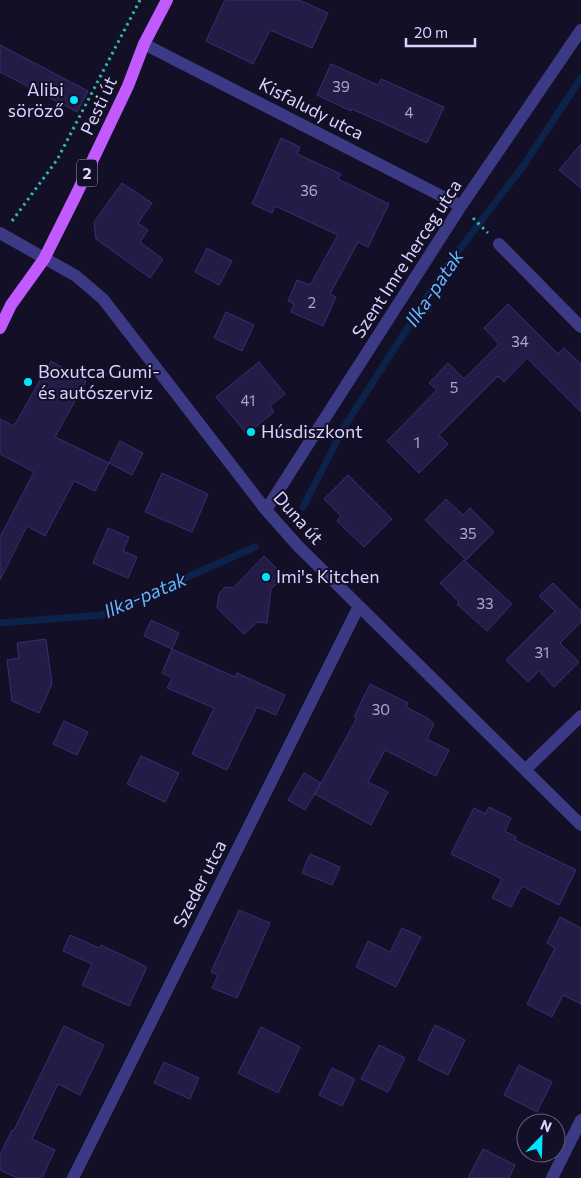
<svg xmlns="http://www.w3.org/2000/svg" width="581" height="1178" font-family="Commissioner,sans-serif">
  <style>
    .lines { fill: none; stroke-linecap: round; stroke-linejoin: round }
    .stream { stroke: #0c2248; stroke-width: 7 }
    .building { fill: #241b47; stroke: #3b2d73 }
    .path { stroke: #2fb8b0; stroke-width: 3; stroke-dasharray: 2.5 4; stroke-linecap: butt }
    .minor { stroke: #3d3a85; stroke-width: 12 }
    .major { stroke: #c25bff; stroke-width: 12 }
    .poi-dot { fill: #00e5ff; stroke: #130f26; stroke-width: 2 }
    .labels { text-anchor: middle; stroke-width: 4; stroke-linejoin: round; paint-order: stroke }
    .number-label { font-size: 15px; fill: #aca6d1 }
    .shield { fill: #130f26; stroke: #9e99be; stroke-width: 1 }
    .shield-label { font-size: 16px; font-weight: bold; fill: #d9d4ff }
    .poi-label { font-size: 18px; fill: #d9d4ff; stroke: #130f26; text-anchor: start }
    .street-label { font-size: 18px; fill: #d9d4ff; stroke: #130f26 }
    .water-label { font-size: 19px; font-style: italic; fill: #62b6ff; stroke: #130f26 }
  </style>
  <rect width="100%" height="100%" fill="#130f26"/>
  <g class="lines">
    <path class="stream" d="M 303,507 L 343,429 L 449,263 L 524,165 L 581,78
      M 0,623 L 102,615 L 255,547"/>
  </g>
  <path class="building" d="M 225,0 L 299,0 L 328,13 L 312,48 L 270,30 L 253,64 L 206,41 Z
    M 0,45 L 88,91 L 77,112 L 0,72 Z
    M 331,64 L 378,85 L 381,79 L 444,107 L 427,143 L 352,109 L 351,111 L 317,95 Z
    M 281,138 L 300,147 L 297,154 L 341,174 L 338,179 L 389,204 L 368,247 L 358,242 L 330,294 L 336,297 L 323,326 L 291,312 L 294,304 L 288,301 L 297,280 L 310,285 L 338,235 L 275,206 L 272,213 L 252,204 Z
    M 581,144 L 581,188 L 559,170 Z
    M 122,183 L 152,203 L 138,223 L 148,230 L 140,242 L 163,259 L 150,278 L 96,239 L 94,222 Z
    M 207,248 L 232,261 L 219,285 L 195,272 Z
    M 508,304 L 558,354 L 564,348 L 581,364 L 581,412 L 527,358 L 504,382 L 498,376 L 439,435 L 448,444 L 419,473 L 387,441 L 437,390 L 429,383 L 448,363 L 464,379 L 499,344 L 484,328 Z
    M 226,312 L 254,325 L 242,351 L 214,338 Z
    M 51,361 L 86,381 L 55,437 L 109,463 L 95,491 L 74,481 L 45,536 L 27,526 L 0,580 L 0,537 L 34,472 L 0,454 L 0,419 L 14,426 Z
    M 259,362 L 285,394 L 270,406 L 274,412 L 247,434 L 216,397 Z
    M 120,441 L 143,453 L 132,475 L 109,463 Z
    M 162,473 L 208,494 L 192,532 L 145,512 Z
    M 348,475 L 392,519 L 364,547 L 337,521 L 341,516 L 324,499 Z
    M 446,499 L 463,515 L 470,508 L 494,532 L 466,560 L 425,520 Z
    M 108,528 L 129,537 L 123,551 L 137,557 L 128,578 L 93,563 Z
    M 264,556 L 284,576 L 271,589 L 267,623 L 257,622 L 244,634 L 217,608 L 219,594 L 225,587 L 233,588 Z
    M 464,560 L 512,604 L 487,631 L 457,604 L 459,602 L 440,583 Z
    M 553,583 L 581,611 L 581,622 L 560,643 L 579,662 L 554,687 L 539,671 L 528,682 L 506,660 L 555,611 L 539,596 Z
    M 151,620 L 179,633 L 172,649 L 144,636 Z
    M 46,639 L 52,684 L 39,713 L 12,701 L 7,660 L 19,658 L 17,643 Z
    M 172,649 L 235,677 L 237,673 L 285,695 L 276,715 L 257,707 L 227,770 L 192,754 L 214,708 L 167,688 L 172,678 L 162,673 Z
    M 370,684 L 408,703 L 406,707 L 429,719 L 434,724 L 427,739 L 449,750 L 436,776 L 385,750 L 368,782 L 388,792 L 371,825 L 315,794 L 357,718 L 354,717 Z
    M 64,721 L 88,732 L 77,755 L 53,744 Z
    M 141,756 L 179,773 L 165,802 L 127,784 Z
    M 304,773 L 321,783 L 305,810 L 288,800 Z
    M 489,807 L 511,818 L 505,831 L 516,837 L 515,840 L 576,870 L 559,905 L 522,886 L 511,907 L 492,898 L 502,879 L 451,854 L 474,808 L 485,814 Z
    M 310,854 L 340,867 L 332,885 L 302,873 Z
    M 239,910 L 270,923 L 237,998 L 212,988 L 218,975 L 211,972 Z
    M 560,917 L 581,928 L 581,1004 L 563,995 L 552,1017 L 527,1004 L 555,948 L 547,943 Z
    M 402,928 L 421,937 L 396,987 L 356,967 L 368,941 L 390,952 Z
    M 70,935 L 99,948 L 101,945 L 147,967 L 129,1006 L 82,985 L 92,964 L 63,951 Z
    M 435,1025 L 465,1040 L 448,1075 L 418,1060 Z
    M 64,1026 L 104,1045 L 80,1095 L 58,1084 L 32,1139 L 55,1150 L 42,1178 L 17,1178 L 0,1170 L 0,1155 L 12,1130 L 14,1130 Z
    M 261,1027 L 300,1047 L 278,1093 L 238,1073 Z
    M 379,1045 L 405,1058 L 388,1092 L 361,1079 Z
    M 164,1062 L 199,1078 L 190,1099 L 154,1083 Z
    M 519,1065 L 552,1082 L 537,1112 L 504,1095 Z
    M 332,1068 L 355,1079 L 342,1106 L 319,1095 Z
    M 483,1149 L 515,1165 L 509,1178 L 468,1178 Z"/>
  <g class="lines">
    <path class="path" d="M 473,218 L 488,233
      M 12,221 L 57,160 L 140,0"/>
    <path class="minor" d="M 144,44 L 461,206
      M 0,233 L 76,276 L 103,299 L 266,510 L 298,546 L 581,825
      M 499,244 L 581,327
      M 266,510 L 461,206 L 581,30
      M 525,770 L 581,716
      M 73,1178 L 359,606
      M 552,1178 L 581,1120"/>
    <path class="major" d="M 0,328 L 11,305 L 44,259 L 76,195 L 128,86 L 144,44 L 167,0"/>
  </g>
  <g class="poi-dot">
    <circle cx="74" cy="100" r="5"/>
    <circle cx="28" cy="382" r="5"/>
    <circle cx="251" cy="432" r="5"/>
    <circle cx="266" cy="577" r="5"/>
  </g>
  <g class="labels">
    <g class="number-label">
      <text x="341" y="92">39</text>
      <text x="409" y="118">4</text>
      <text x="309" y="196">36</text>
      <text x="312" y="308">2</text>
      <text x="520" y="347">34</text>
      <text x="454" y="393">5</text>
      <text x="248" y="406">41</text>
      <text x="417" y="448">1</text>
      <text x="468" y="539">35</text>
      <text x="485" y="609">33</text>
      <text x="542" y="658">31</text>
      <text x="381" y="715">30</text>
    </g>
    <rect class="shield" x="77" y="159.5" width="20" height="27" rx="4"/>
    <g class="shield-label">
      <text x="87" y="179">2</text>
    </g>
    <g class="poi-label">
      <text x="64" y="96" text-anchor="end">Alibi<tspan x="64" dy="21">söröző</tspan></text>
      <text x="38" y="378">Boxutca Gumi-<tspan x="38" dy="21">és autószerviz</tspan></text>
      <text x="261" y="438">Húsdiszkont</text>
      <text x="276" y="583">Imi's Kitchen</text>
    </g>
    <g class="street-label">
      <text transform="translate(99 106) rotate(-65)" y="6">Pesti út</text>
      <text transform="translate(311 109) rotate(27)" y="6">Kisfaludy utca</text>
      <text transform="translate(407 259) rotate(-57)" y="6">Szent Imre herceg utca</text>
      <text transform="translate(298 518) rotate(48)" y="6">Duna út</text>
      <text transform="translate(200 884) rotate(-63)" y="6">Szeder utca</text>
    </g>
    <g class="water-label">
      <text transform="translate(434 288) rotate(-56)" y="7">Ilka-patak</text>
      <text transform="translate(145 595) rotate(-23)" y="7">Ilka-patak</text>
    </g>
  </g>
  <g transform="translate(541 1138) rotate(23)"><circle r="24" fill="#130f26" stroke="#625e7d"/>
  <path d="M0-4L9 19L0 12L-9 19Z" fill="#00e5ff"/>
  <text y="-8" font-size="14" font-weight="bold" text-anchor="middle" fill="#d9d4ff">N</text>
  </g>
  <path d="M406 38v8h69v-8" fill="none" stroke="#d9d4ff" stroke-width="2.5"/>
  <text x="414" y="38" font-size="15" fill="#d9d4ff" stroke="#130f26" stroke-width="4" paint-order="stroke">20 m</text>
</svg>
